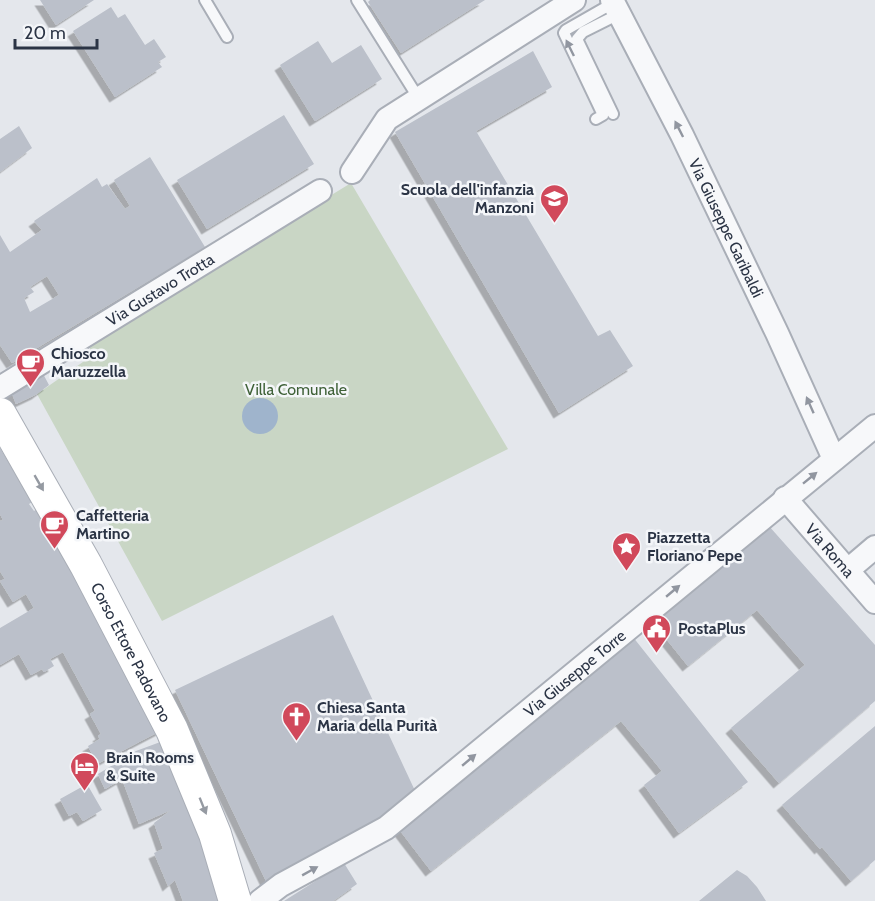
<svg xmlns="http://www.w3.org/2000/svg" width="875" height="901" font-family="Cabin,sans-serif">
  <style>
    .green { fill: #c9d6c5 }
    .water { fill: #9fb4cc }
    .building { fill: #bbc0ca; fill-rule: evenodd; filter: url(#shadow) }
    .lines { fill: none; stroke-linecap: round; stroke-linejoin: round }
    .lane-casing { stroke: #a9aeb7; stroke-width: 14 }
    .street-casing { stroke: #a9aeb7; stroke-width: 26 }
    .secondary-casing { stroke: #a9aeb7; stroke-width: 34 }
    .lane { stroke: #f7f8fa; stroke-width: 10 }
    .street { stroke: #f7f8fa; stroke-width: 22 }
    .secondary { stroke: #fff; stroke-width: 32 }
    .oneway { fill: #9196a0 }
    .oneway2 { fill: #959aa2 }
    .labels { text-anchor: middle; stroke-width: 5; stroke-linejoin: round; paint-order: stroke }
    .poi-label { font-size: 16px; font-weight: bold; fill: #2b3445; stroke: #f4f6f9; text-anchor: start }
    .street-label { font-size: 16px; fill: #2b3445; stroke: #f4f6f9 }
    .park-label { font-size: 16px; fill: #3f6138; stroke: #f4f6f9 }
  </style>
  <defs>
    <filter id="shadow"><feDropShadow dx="-5.5" dy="5.5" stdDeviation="0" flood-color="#0004"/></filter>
  </defs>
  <rect width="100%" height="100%" fill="#e4e7ec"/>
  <path class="green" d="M 351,183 L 508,449 L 162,621 L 37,394 L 93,355 L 88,344 Z"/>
  <path class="water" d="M242 416a18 18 0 1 1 36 0a18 18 0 1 1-36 0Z"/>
  <path class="building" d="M 40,0 L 94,0 L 56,25 Z
    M 370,0 L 485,0 L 401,53 L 368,2 Z
    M 111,7 L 118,18 L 125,14 L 145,45 L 154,39 L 166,57 L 158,62 L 162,67 L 115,97 L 73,31 Z
    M 318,41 L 332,63 L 361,45 L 382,79 L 315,121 L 280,65 Z
    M 533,51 L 552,87 L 476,131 L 598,336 L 610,330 L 633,366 L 559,413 L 395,132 Z
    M 284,115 L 314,164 L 207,229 L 177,180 Z
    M 19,126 L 32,148 L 0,172 L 0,139 Z
    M 150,157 L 205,247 L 12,363 L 0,345 L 0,235 L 10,252 L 42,230 L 34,221 L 97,178 L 102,187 L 107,184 L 125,209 L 130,206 L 114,180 ZM 47,276 L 59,295 L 30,312 L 24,298 L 34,292 L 30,287 Z
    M 41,370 L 49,385 L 37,394 L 16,404 L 11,391 Z
    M 0,448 L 32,502 L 29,504 L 34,511 L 37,509 L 44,520 L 40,522 L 46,532 L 50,530 L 162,730 L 97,764 L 88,746 L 100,739 L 98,736 L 101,734 L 90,714 L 95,711 L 63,652 L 50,659 L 54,666 L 44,672 L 42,669 L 31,675 L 19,654 L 0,665 L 0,628 L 34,608 L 26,594 L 13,602 L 0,581 L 5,579 L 0,571 L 0,521 L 3,520 L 0,514 Z
    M 768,525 L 875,645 L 875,701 L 779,783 L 731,728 L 805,665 L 757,610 L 688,666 L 651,620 Z
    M 333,615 L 417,795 L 367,831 L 266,881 L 175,690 Z
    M 629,632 L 748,782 L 679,833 L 644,785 L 662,771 L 621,721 L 431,871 L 395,824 Z
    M 875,726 L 875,860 L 851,881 L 822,847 L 820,849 L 782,805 Z
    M 163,741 L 187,803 L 224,901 L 183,901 L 175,880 L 168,886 L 154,853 L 163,849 L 154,823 L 171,810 L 139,824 L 122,779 L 105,789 L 98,774 L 136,751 Z
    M 87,784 L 102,810 L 83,821 L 77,812 L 69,816 L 60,799 Z
    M 344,863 L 357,884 L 333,901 L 284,901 Z
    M 737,870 L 747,876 L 757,887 L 766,901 L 699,901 Z"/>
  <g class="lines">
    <defs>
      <path id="lane" d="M 205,0 L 227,37
        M 357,0 L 419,99
        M 613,17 L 583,32 L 577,39 L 613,114
        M 596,119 L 603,115 L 564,33 L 566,30 L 608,6"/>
      <g id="street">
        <path id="s1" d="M 612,0 L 682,135 L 777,333 L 834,459"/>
        <path d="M 352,172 L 387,119 L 574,0"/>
        <path id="s2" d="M 0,388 L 320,191"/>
        <path id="s3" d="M 785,498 L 875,602"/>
        <path d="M 848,570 L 875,547"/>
        <path id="s4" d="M 260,901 L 281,885 L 386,828 L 875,426"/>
      </g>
      <g id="secondary">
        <path id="s5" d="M 0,414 L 86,565 L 172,730 L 215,834 L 235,901"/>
      </g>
    </defs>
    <use href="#lane" class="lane-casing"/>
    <use href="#street" class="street-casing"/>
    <use href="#secondary" class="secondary-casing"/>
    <use href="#lane" class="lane"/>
    <use href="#street" class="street"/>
    <use href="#secondary" class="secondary"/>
  </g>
  <defs><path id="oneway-solid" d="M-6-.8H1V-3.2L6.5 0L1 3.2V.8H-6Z" transform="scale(1.5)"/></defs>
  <g class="oneway">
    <use href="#oneway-solid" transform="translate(570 48) rotate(-116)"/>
    <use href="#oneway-solid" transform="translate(679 129) rotate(-117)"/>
    <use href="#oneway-solid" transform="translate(810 405) rotate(-114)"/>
    <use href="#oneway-solid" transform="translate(810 478) rotate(-39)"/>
    <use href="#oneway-solid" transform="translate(673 591) rotate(-40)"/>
    <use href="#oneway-solid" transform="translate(469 760) rotate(-40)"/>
    <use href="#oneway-solid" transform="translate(310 871) rotate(-29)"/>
  </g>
  <g class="oneway2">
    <use href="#oneway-solid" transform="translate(39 483) rotate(60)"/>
    <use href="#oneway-solid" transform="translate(203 806) rotate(68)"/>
  </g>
  <defs>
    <symbol id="school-pin" viewBox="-11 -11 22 30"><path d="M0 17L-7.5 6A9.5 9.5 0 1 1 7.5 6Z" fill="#d1495b" stroke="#f4f6f9"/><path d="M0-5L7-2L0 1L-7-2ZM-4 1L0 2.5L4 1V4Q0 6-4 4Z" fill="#fff"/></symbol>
    <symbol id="cafe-pin" viewBox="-11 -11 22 30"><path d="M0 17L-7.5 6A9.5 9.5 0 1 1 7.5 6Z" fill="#d1495b" stroke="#f4f6f9"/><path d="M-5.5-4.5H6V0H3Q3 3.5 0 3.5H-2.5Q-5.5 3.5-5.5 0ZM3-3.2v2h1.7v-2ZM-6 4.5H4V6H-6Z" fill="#fff"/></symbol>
    <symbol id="sight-pin" viewBox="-11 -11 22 30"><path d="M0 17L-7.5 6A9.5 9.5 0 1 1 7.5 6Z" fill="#d1495b" stroke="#f4f6f9"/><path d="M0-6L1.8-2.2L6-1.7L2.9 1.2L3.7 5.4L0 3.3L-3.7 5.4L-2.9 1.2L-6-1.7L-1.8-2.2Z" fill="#fff"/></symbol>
    <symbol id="civic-pin" viewBox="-11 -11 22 30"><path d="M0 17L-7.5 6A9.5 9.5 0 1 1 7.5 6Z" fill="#d1495b" stroke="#f4f6f9"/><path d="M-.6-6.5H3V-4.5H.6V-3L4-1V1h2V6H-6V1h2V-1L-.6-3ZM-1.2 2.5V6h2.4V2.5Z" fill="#fff"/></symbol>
    <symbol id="church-pin" viewBox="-11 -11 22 30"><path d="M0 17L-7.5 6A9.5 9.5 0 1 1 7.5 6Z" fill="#d1495b" stroke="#f4f6f9"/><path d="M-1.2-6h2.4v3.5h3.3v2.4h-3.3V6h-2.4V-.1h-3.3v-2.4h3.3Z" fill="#fff"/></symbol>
    <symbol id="hotel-pin" viewBox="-11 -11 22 30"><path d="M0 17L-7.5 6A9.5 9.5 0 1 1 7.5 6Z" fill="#d1495b" stroke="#f4f6f9"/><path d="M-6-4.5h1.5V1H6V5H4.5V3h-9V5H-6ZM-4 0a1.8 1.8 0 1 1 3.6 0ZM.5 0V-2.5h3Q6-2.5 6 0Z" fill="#fff"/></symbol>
  </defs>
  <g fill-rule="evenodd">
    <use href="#school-pin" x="538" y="182" width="33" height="45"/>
    <use href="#cafe-pin" x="14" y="346" width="33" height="45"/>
    <use href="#cafe-pin" x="38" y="508" width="33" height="45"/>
    <use href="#sight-pin" x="610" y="530" width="33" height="45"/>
    <use href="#civic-pin" x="640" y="612" width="33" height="45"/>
    <use href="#church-pin" x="280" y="700" width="33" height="45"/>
    <use href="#hotel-pin" x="68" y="750" width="33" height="45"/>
  </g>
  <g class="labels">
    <g class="poi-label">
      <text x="534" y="195" text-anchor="end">Scuola dell'infanzia<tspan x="534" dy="18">Manzoni</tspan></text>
      <text x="51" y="359">Chiosco<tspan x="51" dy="18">Maruzzella</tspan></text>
      <text x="76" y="521">Caffetteria<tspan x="76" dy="18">Martino</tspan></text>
      <text x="647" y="543">Piazzetta<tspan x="647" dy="18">Floriano Pepe</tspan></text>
      <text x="678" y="634">PostaPlus</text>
      <text x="317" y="713">Chiesa Santa<tspan x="317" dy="18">Maria della Purità</tspan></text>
      <text x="106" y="763">Brain Rooms<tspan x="106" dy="18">&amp; Suite</tspan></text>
    </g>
    <g class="street-label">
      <text dy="6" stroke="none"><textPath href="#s1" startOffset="255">Via Giuseppe Garibaldi</textPath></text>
      <text dy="6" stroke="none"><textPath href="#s2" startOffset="188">Via Gustavo Trotta</textPath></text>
      <text dy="6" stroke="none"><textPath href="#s3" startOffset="69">Via Roma</textPath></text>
      <text dy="6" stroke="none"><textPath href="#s5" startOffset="272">Corso Ettore Padovano</textPath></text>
      <text dy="6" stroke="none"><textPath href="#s4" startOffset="390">Via Giuseppe Torre</textPath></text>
    </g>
    <g class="park-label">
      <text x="296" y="395">Villa Comunale</text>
    </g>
  </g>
  <path d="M15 39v9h82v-9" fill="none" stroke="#2b3445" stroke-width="3"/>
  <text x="24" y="39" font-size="18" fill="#2b3445" stroke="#f4f6f9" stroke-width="4.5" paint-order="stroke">20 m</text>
</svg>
